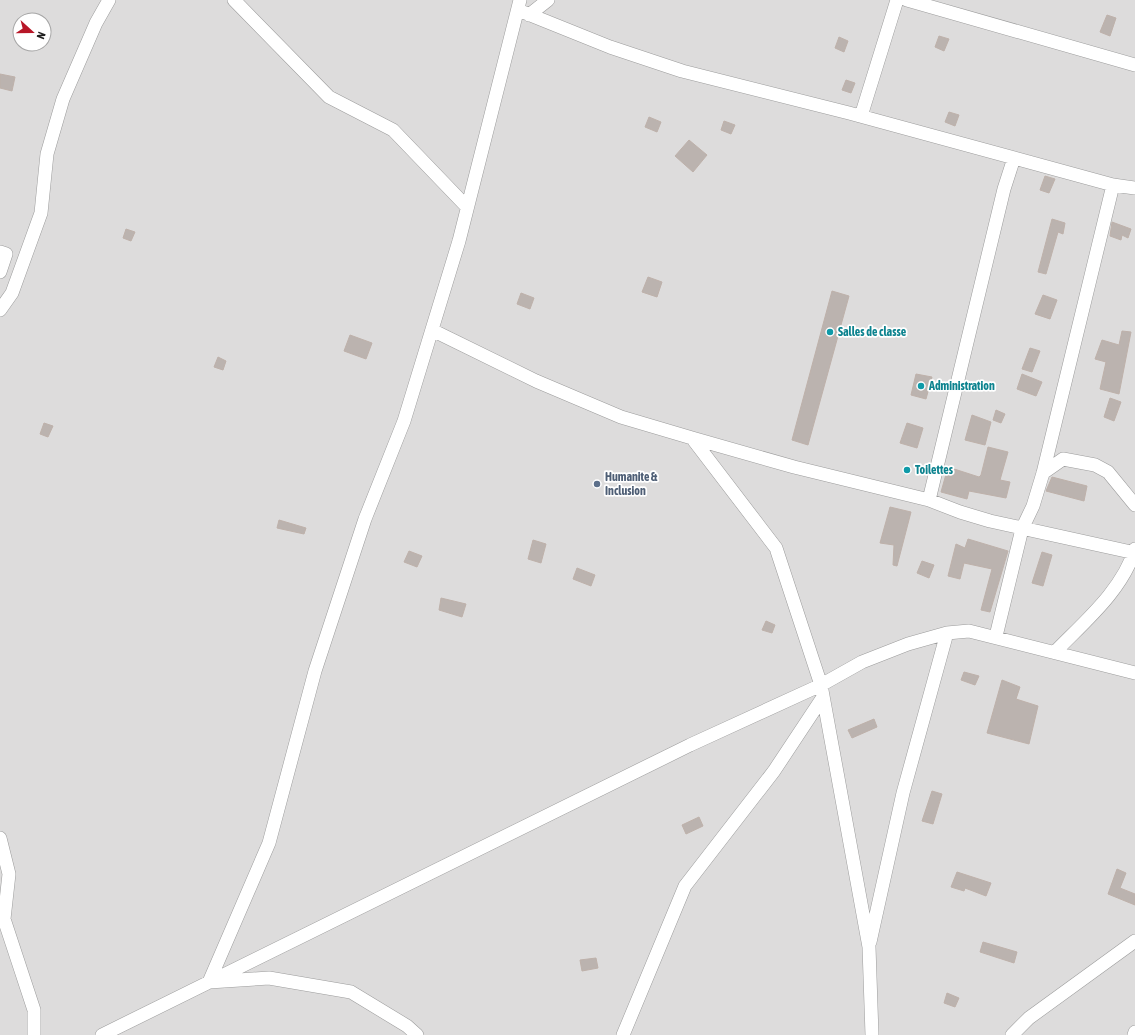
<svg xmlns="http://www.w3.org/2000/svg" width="1135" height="1035" font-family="'Asap Condensed',sans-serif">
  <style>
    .residential { fill: #dddcdc; fill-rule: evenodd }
    .building { fill: #bbb3af; stroke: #beb1aa }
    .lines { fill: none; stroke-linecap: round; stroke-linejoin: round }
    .street-casing { stroke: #9c9c9c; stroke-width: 14 }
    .street { stroke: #fff; stroke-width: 13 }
    .culture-dot { fill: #0f9aa8; stroke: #fff; stroke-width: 1.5 }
    .service-dot { fill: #5c6f8a; stroke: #fff; stroke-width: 1.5 }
    .labels { text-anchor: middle; stroke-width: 3.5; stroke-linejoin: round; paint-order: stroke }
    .culture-label { font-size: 12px; font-weight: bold; fill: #0d838f; stroke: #fff; text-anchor: start }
    .service-label { font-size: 12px; font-weight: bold; fill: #4e5e75; stroke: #fff; text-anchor: start }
  </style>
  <rect width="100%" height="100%" fill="#eeebe6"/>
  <path class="residential" d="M 0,0 L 1135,0 L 1135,1035 L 0,1035 ZM 20,20 L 44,20 L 44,44 L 20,44 Z"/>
  <path class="building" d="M 1107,15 L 1116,18 L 1110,36 L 1100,32 Z
    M 939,36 L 949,39 L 944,51 L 935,47 Z
    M 839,37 L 848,41 L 844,52 L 835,48 Z
    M 0,74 L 15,77 L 12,91 L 0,88 Z
    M 846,80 L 855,83 L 851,93 L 842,90 Z
    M 949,112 L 959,115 L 955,126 L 945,122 Z
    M 649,117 L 661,122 L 657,132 L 645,127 Z
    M 724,121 L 735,125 L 731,134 L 721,130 Z
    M 689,140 L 707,155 L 693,172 L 675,156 Z
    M 1045,176 L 1055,179 L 1049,193 L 1040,190 Z
    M 1052,219 L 1065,223 L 1063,234 L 1058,232 L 1046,274 L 1038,272 Z
    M 1112,222 L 1131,229 L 1128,238 L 1122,235 L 1121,240 L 1110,236 Z
    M 126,229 L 135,232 L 131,241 L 123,238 Z
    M 648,277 L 662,282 L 657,297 L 642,292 Z
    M 832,291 L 849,296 L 808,445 L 792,440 Z
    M 521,293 L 534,298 L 530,309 L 517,304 Z
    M 1043,295 L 1057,300 L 1050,319 L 1035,314 Z
    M 1122,331 L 1131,332 L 1119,394 L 1100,389 L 1106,362 L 1095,359 L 1102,340 L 1119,345 Z
    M 350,335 L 372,343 L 366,359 L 344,351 Z
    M 1030,348 L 1040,351 L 1032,372 L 1022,369 Z
    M 218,357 L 226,361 L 223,370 L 214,367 Z
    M 916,374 L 932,377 L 926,399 L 911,395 Z
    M 1022,374 L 1042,382 L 1036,396 L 1017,389 Z
    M 1110,398 L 1121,402 L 1114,421 L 1104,417 Z
    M 996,410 L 1005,414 L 1001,423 L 993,420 Z
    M 972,415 L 991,422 L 985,445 L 965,440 Z
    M 44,423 L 53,426 L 48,437 L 40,434 Z
    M 907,423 L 923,428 L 917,448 L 900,443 Z
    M 988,447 L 1008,452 L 1000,480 L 1010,482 L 1006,498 L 969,491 L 967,499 L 941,492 L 948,467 L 979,477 L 981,475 Z
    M 1052,477 L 1087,486 L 1084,501 L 1046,491 Z
    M 890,507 L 911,512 L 897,566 L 893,565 L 894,545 L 880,543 Z
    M 279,520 L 306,528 L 304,534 L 277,528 Z
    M 968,539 L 1008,551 L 990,612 L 981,610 L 992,569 L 964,563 L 960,579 L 948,576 L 956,544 L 965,548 Z
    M 533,540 L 546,544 L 541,563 L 528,559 Z
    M 409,551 L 422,556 L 417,567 L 404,562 Z
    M 1042,552 L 1052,555 L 1043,586 L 1032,583 Z
    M 922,561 L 934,565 L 929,578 L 917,573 Z
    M 577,568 L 595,575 L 591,586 L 573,579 Z
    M 441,598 L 466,604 L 462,617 L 439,610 Z
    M 766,621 L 775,625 L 772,633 L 762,630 Z
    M 964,672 L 979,676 L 975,685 L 961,680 Z
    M 1002,680 L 1020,687 L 1016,699 L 1038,706 L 1029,744 L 987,733 Z
    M 874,719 L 877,727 L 852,738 L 848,730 Z
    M 932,791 L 942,794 L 933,824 L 922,821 Z
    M 699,817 L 703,826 L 686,834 L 682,825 Z
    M 1117,869 L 1126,873 L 1120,888 L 1135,894 L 1135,905 L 1108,894 Z
    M 957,872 L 991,883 L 986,896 L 965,888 L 964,891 L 951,887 Z
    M 983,942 L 1017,952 L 1014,963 L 980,952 Z
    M 596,958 L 598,968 L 582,971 L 580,960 Z
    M 947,993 L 959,998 L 955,1007 L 944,1003 Z"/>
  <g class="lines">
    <defs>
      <path id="street" d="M 234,0 L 329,97 L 393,130 L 467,207
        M 907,0 L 1135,65
        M 518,10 L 610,47 L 682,71 L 849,113 L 1113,185 L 1135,188
        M 529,15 L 548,0
        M 861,116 L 897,0
        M 0,252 L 6,254 L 0,272
        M 0,310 L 12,293 L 41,213 L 47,154 L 63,99 L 96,23 L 109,0
        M 432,330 L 536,381 L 621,417 L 692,438 L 776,548 L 821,685 L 869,947 L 872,1035
        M 692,438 L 794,467 L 929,500 L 960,512 L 990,521 L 1135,553
        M 1043,473 L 1063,459 L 1095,465 L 1108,472 L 1135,505
        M 929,500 L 1004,189 L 1014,158
        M 996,636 L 1022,529 L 1033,506 L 1043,473 L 1113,185
        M 1055,652 C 1084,622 1122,591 1135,549
        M 0,838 L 9,874 L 4,919 L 34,1010 L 34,1035
        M 870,942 L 903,793 L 947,633
        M 102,1035 L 690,745 L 821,685 L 862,662 L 908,644 L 947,633 L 969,631 L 1135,673
        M 417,1035 L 407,1026 L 351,992 L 269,978 L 209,982 L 269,843 L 315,671 L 365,519 L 404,421 L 459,241 L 520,0
        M 623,1035 L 685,886 L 774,771 L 823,697
        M 1012,1035 L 1029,1018 L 1135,941
        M 1134,1035 L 1135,1032"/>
    </defs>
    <use href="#street" class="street-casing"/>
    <use href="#street" class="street"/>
  </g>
  <g class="culture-dot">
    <circle cx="830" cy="332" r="4"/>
    <circle cx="921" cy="386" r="4"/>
    <circle cx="907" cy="470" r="4"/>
  </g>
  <circle class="service-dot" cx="597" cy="484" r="4"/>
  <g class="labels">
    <g class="culture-label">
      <text x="838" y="336">Salles de classe</text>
      <text x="929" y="390">Administration</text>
      <text x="915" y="474">Toilettes</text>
    </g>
    <g class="service-label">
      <text x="605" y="481">Humanite &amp;<tspan x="605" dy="14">Inclusion</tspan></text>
    </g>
  </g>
  <g transform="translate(32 32) rotate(111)"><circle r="19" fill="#ffffff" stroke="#a5a5a5"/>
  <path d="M0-3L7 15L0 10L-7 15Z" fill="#b71627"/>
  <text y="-6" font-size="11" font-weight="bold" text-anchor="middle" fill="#1f1f1f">N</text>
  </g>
</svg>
